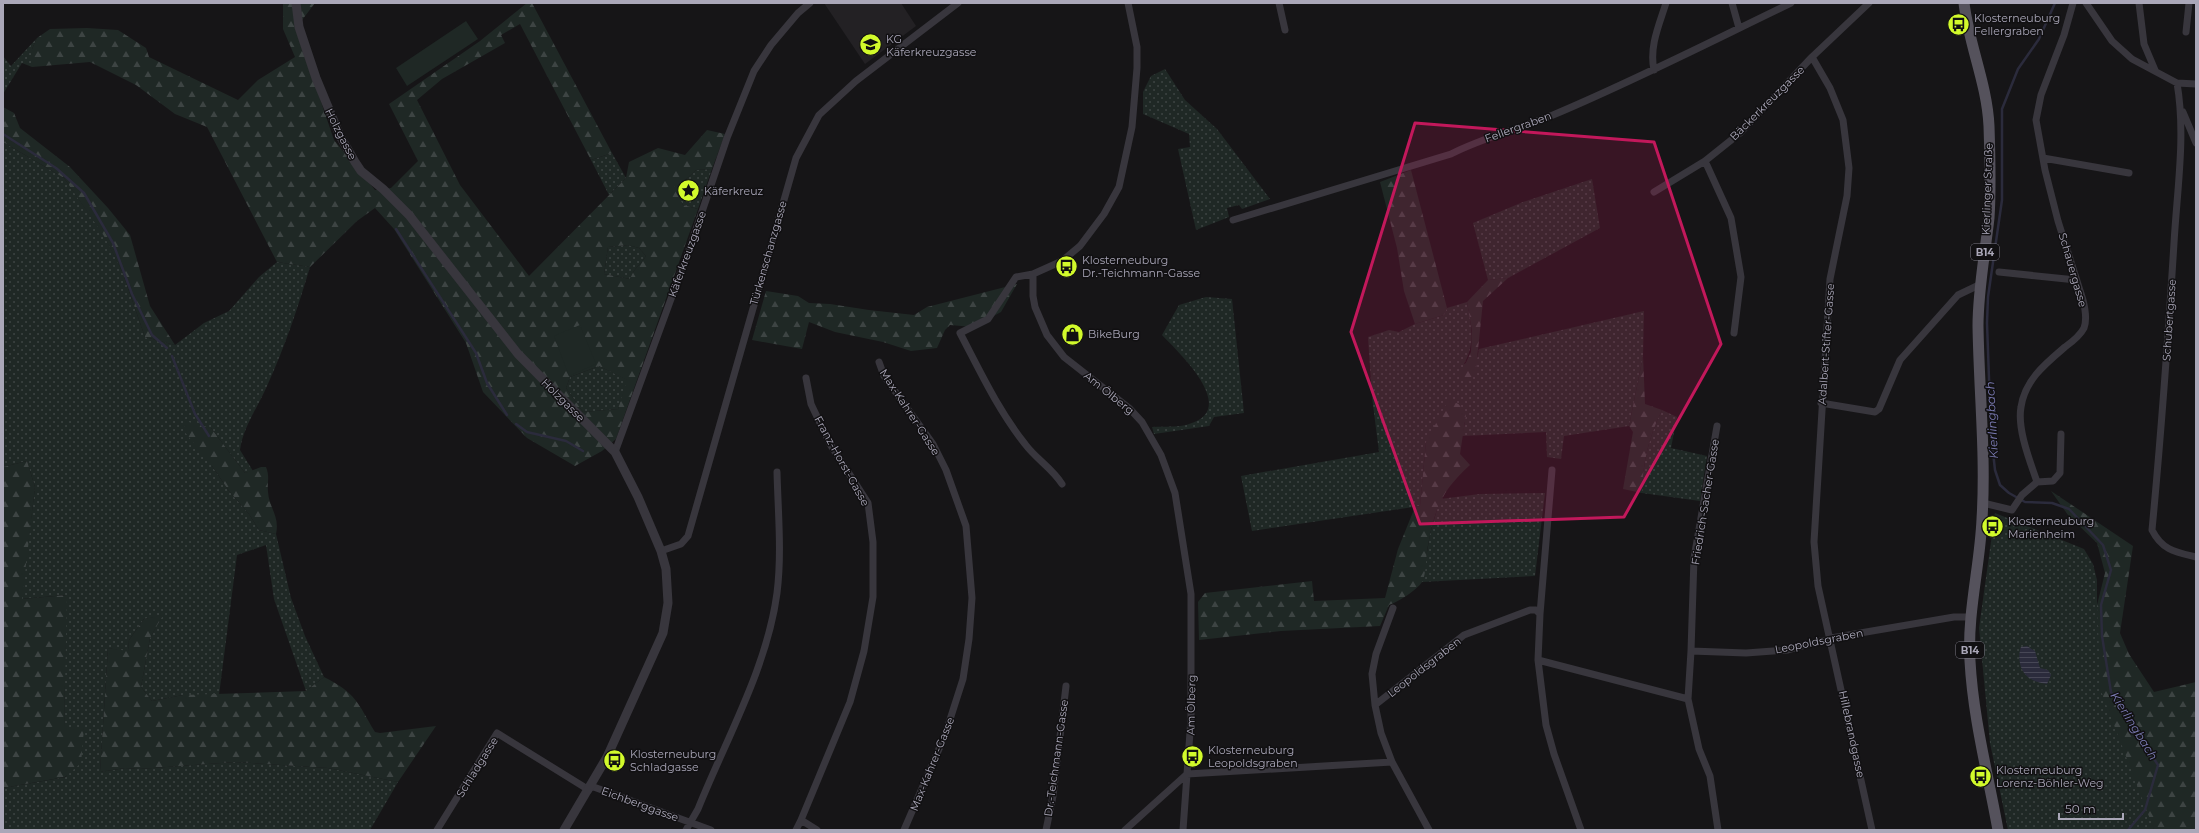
<svg xmlns="http://www.w3.org/2000/svg" width="2199" height="833" font-family="Montserrat,sans-serif">
  <style>
    .built { fill: #232124 }
    .green { fill: url(#green-dots) }
    .forest { fill: url(#forest-firs); fill-rule: evenodd }
    .pitch { fill: #1f2825 }
    .water { fill: url(#water-rules) }
    .lines { fill: none; stroke-linecap: round; stroke-linejoin: round }
    .stream { stroke: #2b2b3c; stroke-width: 2.5 }
    .minor { stroke: #38363d; stroke-width: 7 }
    .tertiary { stroke: #38363d; stroke-width: 9 }
    .primary { stroke: #55525c; stroke-width: 11 }
    .marked { fill: #c2185b; fill-opacity: 0.2; stroke: #c2185b; stroke-width: 3; stroke-linejoin: round }
    .labels { text-anchor: middle; stroke-width: 3; stroke-linejoin: round; paint-order: stroke }
    .shield { fill: #111012; stroke: #7c7a86; stroke-width: 1 }
    .shield-label { font-size: 10px; font-weight: bold; fill: #aaa7b8 }
    .poi-label { font-size: 11px; fill: #aaa7b8; stroke: #111012; text-anchor: start }
    .street-label { font-size: 11px; fill: #aaa7b8; stroke: #111012 }
    .water-label { font-size: 12px; font-style: italic; fill: #7c7cb5; stroke: #111012 }
  </style>
  <defs>
    <pattern id="green-dots" width="8" height="8" patternUnits="userSpaceOnUse"><rect width="8" height="8" fill="#1f2825"/><path d="M2 2h.1M6 6h.1" fill="none" stroke="#3d4443" stroke-width="1.8" stroke-linecap="round"/></pattern>
    <pattern id="forest-firs" width="22" height="20" patternUnits="userSpaceOnUse"><rect width="22" height="20" fill="#1f2825"/><path d="M5 1l3.5 6h-7zM16 11l3.5 6h-7z" fill="#3d4443"/></pattern>
    <pattern id="water-rules" width="6" height="5" patternUnits="userSpaceOnUse"><rect width="6" height="5" fill="#2b2b3c"/><path d="M0 2.5h6" fill="none" stroke="#474756"/></pattern>
  </defs>
  <rect width="100%" height="100%" fill="#161517"/>
  <path class="built" d="M 824,3 L 901,3 L 916,26 L 865,64 Z"/>
  <path class="green" d="M 37,38 L 32,49 L 32,67 L 22,63 L 3,94 L 3,56 L 11,66 Z
    M 1165,69 L 1185,100 L 1217,129 L 1270,199 L 1242,209 L 1239,205 L 1227,208 L 1229,217 L 1196,230 L 1178,149 L 1190,147 L 1189,134 L 1143,114 L 1143,92 L 1151,76 Z
    M 3,142 L 64,178 L 104,235 L 122,271 L 145,337 L 175,345 L 204,323 L 229,311 L 259,277 L 277,262 L 310,267 C 298,307 285,347 267,386 C 258,407 243,427 240,450 L 253,471 L 245,473 L 211,428 L 212,466 L 229,491 L 249,514 L 259,530 L 276,534 L 291,598 L 305,636 L 324,677 L 306,691 L 274,599 L 266,545 L 237,555 L 219,695 L 183,695 L 152,701 L 141,687 L 150,638 L 162,616 L 144,619 L 129,640 L 128,652 L 108,648 L 100,772 L 125,768 L 139,769 L 235,762 L 328,768 L 398,782 L 370,830 L 3,830 L 3,788 L 66,777 L 84,728 L 64,728 L 66,595 L 21,599 L 35,487 L 27,461 L 3,467 Z
    M 612,153 L 626,178 L 609,195 L 591,160 Z
    M 712,169 L 698,209 L 683,205 L 672,187 L 680,185 L 696,170 Z
    M 1592,179 L 1600,228 L 1508,278 L 1488,280 L 1473,223 L 1523,202 Z
    M 628,245 L 639,248 L 646,256 C 640,266 635,266 630,279 L 604,274 L 608,247 Z
    M 1206,297 L 1232,299 L 1244,413 L 1214,417 L 1209,426 L 1154,434 L 1152,427 C 1163,426 1178,428 1189,424 C 1240,409 1179,353 1162,335 L 1179,305 Z
    M 1467,302 C 1471,325 1476,343 1464,364 L 1477,359 L 1479,349 L 1644,311 L 1643,356 L 1629,426 L 1564,436 L 1561,459 L 1547,457 L 1546,432 L 1462,436 L 1465,422 L 1426,442 L 1420,506 L 1252,531 L 1241,476 L 1379,452 L 1372,397 L 1368,337 L 1389,330 L 1399,332 L 1415,324 L 1444,315 L 1447,308 Z
    M 599,366 L 628,380 L 618,409 L 583,412 L 566,388 L 570,377 Z
    M 1662,410 L 1677,417 L 1671,448 L 1707,456 L 1700,501 L 1642,493 C 1643,462 1648,439 1662,410 Z
    M 1545,493 L 1535,576 L 1422,582 L 1430,534 L 1440,499 L 1480,494 Z
    M 1995,513 L 2084,549 L 2093,564 L 2097,580 L 2097,605 L 2154,830 L 2008,830 L 1990,743 L 1979,628 Z"/>
  <path class="forest" d="M 283,3 L 315,3 L 296,28 L 334,140 L 375,190 L 391,188 L 418,161 L 389,104 L 480,41 L 527,3 L 532,3 L 612,153 L 591,160 L 520,24 L 501,35 L 505,43 L 442,79 L 417,100 L 460,185 L 529,276 L 626,178 L 629,162 L 658,148 L 685,155 L 707,130 L 725,134 L 712,169 L 696,170 L 680,185 L 673,187 L 683,205 L 698,209 L 616,439 L 602,451 L 575,466 L 527,438 L 483,392 L 466,343 L 394,229 L 375,208 L 357,221 L 310,267 L 277,262 L 207,127 L 175,114 L 136,85 L 90,62 L 32,67 L 32,49 L 37,38 L 50,29 L 87,28 L 118,30 L 146,48 L 149,57 L 238,100 L 258,80 L 295,57 L 283,29 ZM 628,245 L 639,248 L 646,256 C 640,266 635,266 630,279 L 604,274 L 608,247 ZM 599,366 L 627,380 L 618,409 L 583,412 L 566,388 L 570,377 Z
    M 3,107 L 14,113 L 20,128 L 70,167 L 108,208 L 130,235 L 150,306 L 175,345 L 145,337 L 122,271 L 104,236 L 64,178 L 3,142 Z
    M 1411,170 L 1447,308 L 1444,315 L 1415,324 L 1404,291 L 1397,248 L 1380,182 Z
    M 1508,278 L 1483,301 L 1476,369 L 1471,379 L 1466,382 L 1460,375 L 1471,352 L 1472,331 L 1467,302 L 1488,280 Z
    M 1017,284 L 1001,312 L 973,327 L 950,325 L 945,330 L 937,348 L 911,351 L 883,342 L 835,332 L 809,322 L 802,349 L 752,340 L 766,291 L 798,296 L 809,303 L 830,304 L 869,310 L 914,315 L 927,307 Z
    M 1643,356 L 1645,404 L 1662,410 C 1648,439 1643,462 1642,493 L 1623,489 L 1633,432 L 1629,426 Z
    M 1449,399 L 1460,405 L 1466,414 L 1460,454 L 1470,465 C 1440,492 1434,511 1427,551 C 1426,560 1426,575 1422,582 C 1417,590 1398,602 1389,605 L 1380,626 L 1281,631 L 1199,640 L 1198,602 L 1205,593 L 1312,581 L 1314,601 L 1385,598 L 1398,549 L 1415,507 L 1420,506 L 1426,442 Z
    M 185,421 L 211,428 L 245,473 L 261,467 L 266,467 C 270,477 267,482 268,492 C 269,508 280,516 276,534 L 259,530 L 249,514 L 229,491 L 212,466 L 184,431 Z
    M 27,461 L 35,487 L 22,599 L 67,595 L 64,728 L 84,728 L 81,763 L 65,777 L 3,788 L 3,467 Z
    M 2051,491 L 2133,546 L 2120,633 L 2129,654 L 2154,692 L 2196,682 L 2196,830 L 2154,830 L 2153,827 L 2101,691 L 2097,605 L 2105,573 L 2097,543 L 2068,515 Z
    M 163,615 L 150,638 L 141,687 L 152,701 L 183,695 L 306,691 L 324,677 C 357,694 357,702 375,732 L 380,733 L 436,726 L 398,782 L 328,768 L 235,762 L 139,769 L 125,768 L 100,772 L 108,648 L 128,651 L 129,640 L 144,619 Z"/>
  <path class="pitch" d="M 466,21 L 478,39 L 407,86 L 396,68 Z
    M 580,325 L 596,364 L 569,376 L 554,336 Z"/>
  <path class="water" d="M 2027,646 L 2035,651 L 2040,668 L 2048,670 L 2051,675 L 2047,684 C 2042,683 2035,682 2031,679 C 2020,673 2017,658 2021,647 Z"/>
  <g class="lines">
    <path class="stream" d="M 2055,3 L 2039,39 L 2018,69 L 2002,109 L 2002,200 L 1988,297 L 1987,323 L 1991,434 L 1995,470 L 2000,485 L 2009,493 L 2025,502 L 2052,503 L 2069,509 L 2103,545 L 2111,570 L 2101,605 L 2102,636 L 2111,692 L 2158,765 L 2145,810 L 2128,830
      M 3,134 L 56,168 L 84,193 L 113,243 L 132,294 L 152,335 L 167,348
      M 396,229 L 476,353 L 487,383 L 507,415
      M 172,356 L 195,414 L 209,436
      M 516,424 L 527,432 L 566,441 L 583,451"/>
    <path class="minor" d="M 1128,3 L 1137,47 L 1137,68 L 1132,127 L 1119,187 L 1104,214 L 1080,246 L 1062,261 L 1033,274 L 1033,296 L 1035,307 L 1047,335 L 1064,357 L 1129,408 L 1142,422 L 1161,455 L 1175,493 L 1191,594 L 1191,718 L 1183,830
      M 1279,3 L 1285,30
      M 1732,3 L 1739,28
      M 2086,3 L 2112,41 L 2132,59 L 2177,83 L 2196,84
      M 2139,3 L 2144,44 L 2155,70
      M 2186,32 L 2189,3
      M 1812,57 L 1830,88 L 1843,120 L 1849,168 L 1847,196 L 1830,279 L 1814,542 L 1818,586 L 1872,830
      M 1654,70 C 1649,47 1659,25 1666,3
      M 2177,83 C 2186,135 2177,190 2174,243 C 2168,339 2161,435 2152,530 C 2162,550 2175,552 2196,557
      M 2183,112 L 2196,143
      M 2043,158 L 2129,173
      M 1705,161 L 1731,218 L 1741,277 L 1734,333
      M 1654,192 L 1705,161 L 1740,133 L 1812,57 L 1869,3
      M 1233,220 L 1451,154 C 1484,137 1519,129 1553,115 C 1634,81 1712,41 1791,3
      M 1999,272 L 2076,280
      M 1033,274 L 1016,277 L 988,319 L 960,333 C 980,371 998,410 1025,444 C 1036,459 1052,468 1062,484
      M 879,362 L 884,376 L 933,444 L 946,470 L 966,526 L 972,598 L 969,639 L 963,679 L 945,735 L 904,830
      M 1821,403 L 1875,412 L 1879,409 L 1900,360 L 1958,295 L 1981,284
      M 615,452 L 690,247 L 727,138 L 754,71 L 771,45 L 798,13 L 810,3
      M 2037,482 L 2053,481 L 2060,473 L 2061,434
      M 1983,503 L 2012,510 L 2022,495 L 2037,482 C 2030,461 2017,429 2021,407 C 2025,380 2045,364 2065,347 C 2072,342 2080,336 2084,328 C 2087,320 2085,308 2083,300 L 2058,221 L 2045,170 L 2036,120 L 2041,95 L 2064,35 L 2073,3
      M 661,551 L 681,544 L 688,536 L 796,158 L 819,115 L 856,81 L 958,3
      M 1540,614 L 1552,470
      M 1691,651 L 1694,558 L 1717,426
      M 1538,660 L 1546,725 L 1554,754 L 1581,830
      M 1688,699 L 1699,749 L 1710,776 L 1718,830
      M 1375,705 L 1372,674 L 1376,654 L 1393,608
      M 1392,762 L 1429,830
      M 1187,774 L 1392,762 L 1381,733 L 1375,705 L 1464,635 L 1530,610 L 1536,610 L 1540,614 L 1538,660 L 1688,699 L 1691,651 L 1746,653 L 1788,650 L 1831,638 L 1954,617 L 1971,617
      M 591,786 L 711,830
      M 801,820 L 850,702 L 864,651 L 873,597 L 873,542 L 868,503 L 830,444 L 811,404 L 806,378
      M 437,830 L 497,733 L 589,790
      M 686,830 L 698,809 C 726,739 767,668 777,593 C 782,553 778,512 777,472
      M 796,830 L 801,820 L 817,830
      M 1046,830 L 1053,796 L 1066,686
      M 1125,830 L 1187,774"/>
    <path class="tertiary" d="M 296,3 L 299,27 L 316,78 L 340,136 L 355,162 L 361,171 L 383,189 L 409,215 L 518,354 L 615,452 L 638,497 L 661,551 L 666,569 L 668,603 L 663,633 L 607,757 L 564,830"/>
    <path class="primary" d="M 1964,3 C 1969,45 1987,84 1989,126 C 1990,156 1991,188 1989,218 C 1985,254 1978,290 1978,326 C 1979,391 1986,455 1982,519 C 1980,566 1967,613 1970,661 C 1973,718 1988,774 1998,830"/>
  </g>
  <path class="marked" d="M 1415,123 L 1654,142 L 1721,344 L 1624,517 L 1420,524 L 1351,332 Z"/>
  <defs>
    <symbol id="bus-disc" viewBox="-11 -11 22 22"><circle r="9.5" fill="#d2fa2b" stroke="#111012"/><path d="M-5-6H5V4H4V6H2V4H-2V6H-4V4H-5ZM-3.5-4V0h7V-4ZM-3.5 1.2v1.5H-2V1.2ZM2 1.2v1.5H3.5V1.2Z" fill="#111"/></symbol>
    <symbol id="school-disc" viewBox="-11 -11 22 22"><circle r="9.5" fill="#d2fa2b" stroke="#111012"/><path d="M0-5L7-2L0 1L-7-2ZM-4 1L0 2.5L4 1V4Q0 6-4 4Z" fill="#111"/></symbol>
    <symbol id="sight-disc" viewBox="-11 -11 22 22"><circle r="9.5" fill="#d2fa2b" stroke="#111012"/><path d="M0-6L1.8-2.2L6-1.7L2.9 1.2L3.7 5.4L0 3.3L-3.7 5.4L-2.9 1.2L-6-1.7L-1.8-2.2Z" fill="#111"/></symbol>
    <symbol id="shop-disc" viewBox="-11 -11 22 22"><circle r="9.5" fill="#d2fa2b" stroke="#111012"/><path d="M-5-2.5h2.3a2.7 3.5 0 0 1 5.4 0H5L5.5 6h-11ZM-1.5-2.5h3a1.5 2.3 0 0 0-3 0Z" fill="#111"/></symbol>
  </defs>
  <g fill-rule="evenodd">
    <use href="#bus-disc" x="1946" y="12" width="25" height="25"/>
    <use href="#school-disc" x="858" y="32" width="25" height="25"/>
    <use href="#sight-disc" x="676" y="178" width="25" height="25"/>
    <use href="#bus-disc" x="1054" y="254" width="25" height="25"/>
    <use href="#shop-disc" x="1060" y="322" width="25" height="25"/>
    <use href="#bus-disc" x="1980" y="514" width="25" height="25"/>
    <use href="#bus-disc" x="1180" y="744" width="25" height="25"/>
    <use href="#bus-disc" x="602" y="748" width="25" height="25"/>
    <use href="#bus-disc" x="1968" y="764" width="25" height="25"/>
  </g>
  <g class="labels">
    <g class="shield">
      <rect x="1971" y="244" width="28" height="16" rx="3"/>
      <rect x="1956" y="642" width="28" height="16" rx="3"/>
    </g>
    <g class="shield-label">
      <text x="1985" y="256">B14</text>
      <text x="1970" y="654">B14</text>
    </g>
    <g class="poi-label">
      <text x="1974" y="22">Klosterneuburg<tspan x="1974" dy="13">Fellergraben</tspan></text>
      <text x="886" y="43">KG<tspan x="886" dy="13">Käferkreuzgasse</tspan></text>
      <text x="704" y="195">Käferkreuz</text>
      <text x="1082" y="264">Klosterneuburg<tspan x="1082" dy="13">Dr.-Teichmann-Gasse</tspan></text>
      <text x="1088" y="338">BikeBurg</text>
      <text x="2008" y="525">Klosterneuburg<tspan x="2008" dy="13">Marienheim</tspan></text>
      <text x="1208" y="754">Klosterneuburg<tspan x="1208" dy="13">Leopoldsgraben</tspan></text>
      <text x="630" y="758">Klosterneuburg<tspan x="630" dy="13">Schladgasse</tspan></text>
      <text x="1996" y="774">Klosterneuburg<tspan x="1996" dy="13">Lorenz-Böhler-Weg</tspan></text>
    </g>
    <g class="street-label">
      <text transform="translate(1767 103) rotate(-45)" y="4">Bäckerkreuzgasse</text>
      <text transform="translate(1518 127) rotate(-20)" y="4">Fellergraben</text>
      <text transform="translate(341 134) rotate(63)" y="4">Holzgasse</text>
      <text transform="translate(1987 189) rotate(-88)" y="4">Kierlinger Straße</text>
      <text transform="translate(768 253) rotate(-74)" y="4">Türkenschanzgasse</text>
      <text transform="translate(687 254) rotate(-70)" y="4">Käferkreuzgasse</text>
      <text transform="translate(2073 270) rotate(74)" y="4">Schauergasse</text>
      <text transform="translate(2169 320) rotate(-86)" y="4">Schubertgasse</text>
      <text transform="translate(1826 344) rotate(-86)" y="4">Adalbert-Stifter-Gasse</text>
      <text transform="translate(1109 393) rotate(39)" y="4">Am Ölberg</text>
      <text transform="translate(563 400) rotate(45)" y="4">Holzgasse</text>
      <text transform="translate(910 412) rotate(57)" y="4">Max-Kahrer-Gasse</text>
      <text transform="translate(842 461) rotate(61)" y="4">Franz-Horst-Gasse</text>
      <text transform="translate(1705 502) rotate(-81)" y="4">Friedrich-Sacher-Gasse</text>
      <text transform="translate(1819 641) rotate(-11)" y="4">Leopoldsgraben</text>
      <text transform="translate(1424 667) rotate(-38)" y="4">Leopoldsgraben</text>
      <text transform="translate(1191 705) rotate(-89)" y="4">Am Ölberg</text>
      <text transform="translate(1852 734) rotate(78)" y="4">Hillebrandgasse</text>
      <text transform="translate(1056 758) rotate(-82)" y="4">Dr.-Teichmann-Gasse</text>
      <text transform="translate(932 764) rotate(-68)" y="4">Max-Kahrer-Gasse</text>
      <text transform="translate(477 767) rotate(-58)" y="4">Schladgasse</text>
      <text transform="translate(640 804) rotate(20)" y="4">Eichberggasse</text>
    </g>
    <g class="water-label">
      <text transform="translate(1992 420) rotate(-93)" y="4">Kierlingbach</text>
      <text transform="translate(2134 726) rotate(58)" y="4">Kierlingbach</text>
    </g>
  </g>
  <rect width="2199" height="833" fill="none" stroke="#aaa7b8" stroke-width="8"/>
  <path d="M2059 813v6h64v-6" fill="none" stroke="#aaa7b8" stroke-width="2"/>
  <text x="2065" y="813" font-size="12" fill="#aaa7b8" stroke="#111012" stroke-width="3" paint-order="stroke">50 m</text>
</svg>
